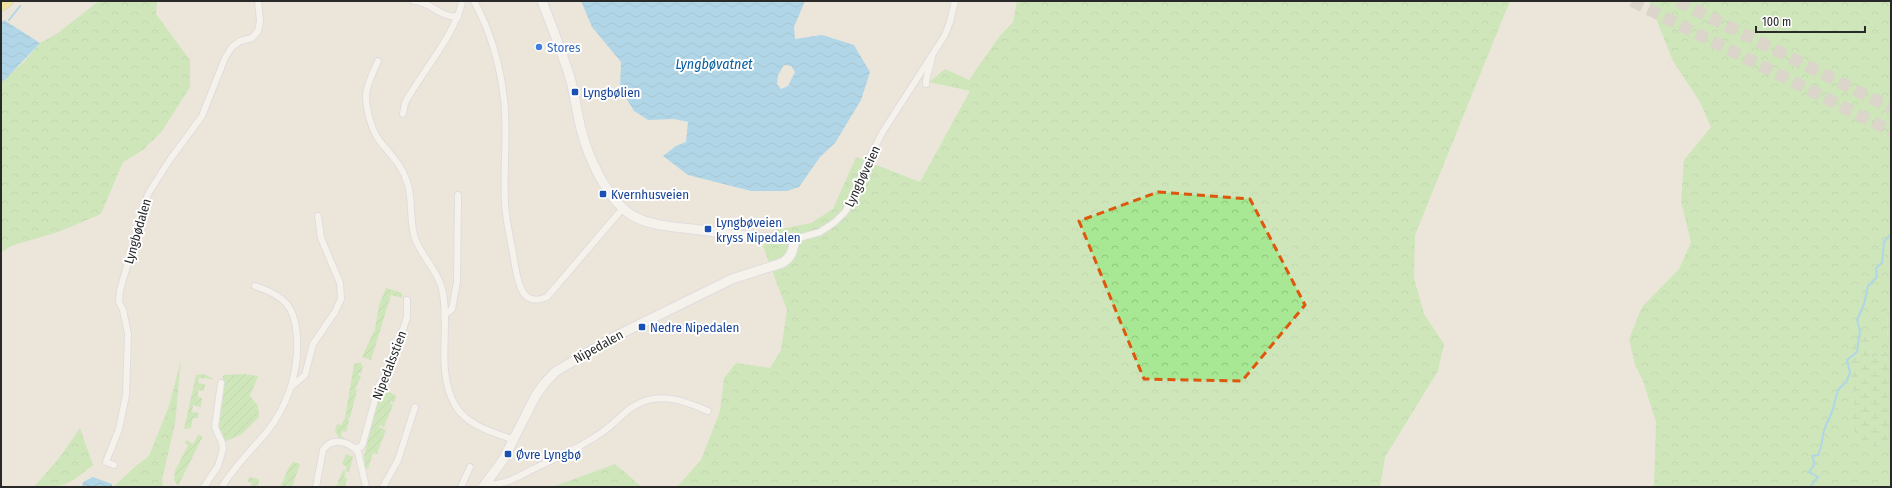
<svg xmlns="http://www.w3.org/2000/svg" width="1892" height="488" font-family="'Fira Sans Condensed',sans-serif">
  <style>
    .forest { fill: url(#forest-crowns) }
    .wetland { fill: url(#wetland-marsh) }
    .garden { fill: url(#garden-furrows) }
    .water { fill: url(#water-waves); fill-rule: evenodd }
    .lines { fill: none; stroke-linecap: round; stroke-linejoin: round }
    .stream { stroke: #66c3f5; stroke-width: 2 }
    .highway-tunnel { stroke: #c5c0b7; stroke-width: 12; stroke-dasharray: 12 6; stroke-linecap: butt }
    .street-casing { stroke: #cfd1e3; stroke-width: 8 }
    .secondary-casing { stroke: #cfd1e3; stroke-width: 11 }
    .primary-casing { stroke: #c7c7c7; stroke-width: 12 }
    .street { stroke: #fff; stroke-width: 6 }
    .secondary { stroke: #fff; stroke-width: 9 }
    .primary { stroke: #f9e053; stroke-width: 10 }
    .marked { fill: none; stroke: #de570d; stroke-width: 3; stroke-dasharray: 8 5; stroke-linejoin: round }
    .shop-dot { fill: #3f7fe0; stroke: #fff; stroke-width: 1.5 }
    .transit-dot { fill: #1a4fb4; stroke: #fff; stroke-width: 1.5 }
    .labels { text-anchor: middle; stroke-width: 4; stroke-linejoin: round; paint-order: stroke }
    .shop-label { font-size: 13px; fill: #366cbe; stroke: #fff; text-anchor: start }
    .transit-label { font-size: 13px; fill: #164399; stroke: #fff; text-anchor: start }
    .street-label { font-size: 13px; fill: #292929; stroke: #fff }
    .water-label { font-size: 14px; font-style: italic; fill: #055ea1; stroke: #fff }
  </style>
  <defs>
    <pattern id="forest-crowns" width="20" height="18" patternUnits="userSpaceOnUse"><rect width="20" height="18" fill="#a8e793"/><path d="M2 6a3 3 0 1 1 6 0M12 15a3 3 0 1 1 6 0" fill="none" stroke="#91c67f"/></pattern>
    <pattern id="wetland-marsh" width="20" height="14" patternUnits="userSpaceOnUse"><rect width="20" height="14" fill="#a8e793"/><path d="M1 5h8M5 5V1M11 12h8M15 12V8" fill="none" stroke="#91c67f"/></pattern>
    <pattern id="garden-furrows" width="10" height="10" patternUnits="userSpaceOnUse"><rect width="10" height="10" fill="#a8e793"/><path d="M-1 1l2-2M0 10L10 0M9 11l2-2" fill="none" stroke="#91c67f"/></pattern>
    <pattern id="water-waves" width="16" height="10" patternUnits="userSpaceOnUse"><rect width="16" height="10" fill="#66c3f5"/><path d="M0 5q4-4 8 0t8 0" fill="none" stroke="#549ec6"/></pattern>
  </defs>
  <rect width="100%" height="100%" fill="#ece6da"/>
  <path class="forest" d="M 104,1 L 157,1 L 156,14 L 190,60 L 190,87 L 162,131 L 143,150 L 123,162 L 101,214 L 58,232 L 11,246 L 1,253 L 1,82 L 24,62 L 40,43 L 58,33 L 96,3 Z
    M 1017,1 L 1510,1 L 1415,235 L 1414,278 L 1424,314 L 1444,344 L 1438,371 L 1385,457 L 1380,487 L 677,487 L 701,460 L 720,411 L 724,378 L 736,363 L 770,368 L 781,350 L 787,310 L 763,246 L 776,230 L 811,223 L 833,209 L 856,157 L 920,182 L 970,91 L 929,82 L 945,69 L 969,80 L 999,37 L 1013,22 Z
    M 1649,1 L 1891,1 L 1891,305 L 1887,309 L 1888,350 L 1872,359 L 1867,335 L 1847,363 L 1854,397 L 1851,426 L 1860,443 L 1876,447 L 1891,439 L 1891,487 L 1654,487 L 1656,422 L 1643,381 L 1635,365 L 1629,339 L 1642,307 L 1679,269 L 1691,242 L 1681,202 L 1684,160 L 1711,127 L 1700,102 L 1673,61 Z
    M 181,360 L 175,424 L 162,479 L 163,487 L 113,487 L 136,466 L 149,456 L 169,406 Z
    M 80,428 L 93,465 C 67,485 68,487 34,487 L 60,457 Z
    M 615,464 L 642,487 L 552,487 Z"/>
  <path class="wetland" d="M 1891,305 L 1891,439 L 1876,447 L 1860,443 L 1851,426 L 1854,397 L 1847,363 L 1853,342 L 1867,334 L 1872,359 L 1888,350 L 1887,309 Z"/>
  <path class="garden" d="M 386,288 L 402,293 L 402,298 L 391,295 L 371,360 L 362,357 L 375,329 L 379,305 Z
    M 361,362 L 361,365 L 363,366 L 361,374 L 358,373 L 358,375 L 361,376 L 359,381 L 356,381 L 359,382 L 355,389 L 357,390 L 350,418 L 346,417 L 349,419 L 348,425 L 345,425 L 348,426 L 346,432 L 342,431 L 341,437 L 345,438 L 344,440 L 340,440 L 335,430 L 337,424 L 341,425 L 345,418 L 354,364 Z
    M 203,374 L 214,379 L 199,378 L 198,383 L 205,384 L 204,391 L 198,390 L 198,397 L 202,398 L 201,407 L 193,405 L 192,412 L 199,413 L 198,418 L 193,418 L 191,428 L 184,429 L 196,375 Z
    M 245,374 L 258,376 L 250,396 L 258,406 L 259,417 L 242,434 L 224,442 L 217,424 L 223,375 Z
    M 382,387 L 396,396 L 394,403 L 391,401 L 390,403 L 393,405 L 384,427 L 380,425 L 379,427 L 386,430 L 377,454 L 373,453 L 368,469 L 365,467 L 364,455 Z
    M 198,435 L 203,436 L 178,486 L 174,480 L 175,471 L 188,445 L 185,442 L 186,440 L 193,444 Z
    M 346,454 L 353,457 L 349,472 L 346,471 L 344,477 L 347,479 L 345,487 L 336,487 L 337,484 L 339,485 L 338,482 L 343,470 L 345,471 L 347,467 L 342,464 Z
    M 293,462 L 300,464 L 292,487 L 280,487 L 289,467 Z
    M 249,477 L 259,479 L 258,487 L 251,487 L 251,482 L 248,482 Z"/>
  <path class="water" d="M 581,1 L 805,1 L 794,27 L 795,39 L 822,35 L 854,45 L 870,72 L 861,100 L 835,143 L 820,157 L 799,187 L 787,191 L 751,191 L 688,175 L 663,156 L 676,146 L 686,142 L 688,122 L 674,119 L 648,120 L 634,111 L 620,88 L 621,62 L 592,27 ZM 784,65 L 791,66 L 795,72 L 788,86 L 781,89 L 777,84 L 778,75 Z
    M 4,20 L 40,43 C 35,49 7,77 6,79 L 1,82 L 1,23 Z
    M 93,477 L 112,484 L 112,487 L 82,487 L 83,482 Z"/>
  <g class="lines">
    <path class="stream" d="M 9,20 L 20,6
      M 1810,487 L 1818,477 L 1809,472 L 1815,464 L 1812,456 L 1818,455 L 1821,447 L 1824,430 L 1832,412 L 1838,390 L 1846,382 L 1850,373 L 1847,360 L 1857,352 L 1860,331 L 1857,320 L 1864,304 L 1868,286 L 1877,277 L 1876,268 L 1882,263 L 1884,242 L 1891,234"/>
    <path class="highway-tunnel" d="M 1632,1 L 1891,131
      M 1678,1 L 1891,108"/>
    <defs>
      <path id="street" d="M 414,1 C 432,2 436,16 458,17
        M 474,1 C 491,32 500,64 504,99 C 508,134 503,168 505,203 C 506,222 511,241 514,260 C 516,270 517,283 523,292 C 528,301 538,301 547,297 L 623,208
        M 378,61 C 374,71 366,85 366,96 C 366,110 372,133 382,144 C 393,157 403,167 408,185 C 413,203 409,225 416,241 C 423,258 438,271 442,289 C 451,327 435,370 455,405 C 467,426 493,432 514,440
        M 926,84 C 926,73 932,65 932,55
        M 403,114 L 405,103 C 420,75 458,30 462,1
        M 795,239 L 820,232 L 835,222 L 845,212 L 854,197 L 867,163 L 882,133 L 945,35 L 950,22 L 955,1
        M 444,315 L 452,309 L 457,282 L 458,195
        M 292,386 L 305,375 L 313,344 L 335,312 L 341,299 L 340,283 L 321,238 L 318,216
        M 355,448 L 361,447 L 363,443 L 379,385 L 391,367 L 407,317 L 407,300
        M 114,465 L 106,462 L 119,429 L 126,395 L 128,334 L 123,310 L 119,302 L 120,290 L 148,194 L 169,161 L 202,116 L 225,58 L 232,47 L 240,41 L 252,38 L 258,31 L 260,21 L 258,1
        M 485,484 C 504,486 517,477 533,469 C 555,459 577,449 598,435 C 610,428 619,417 631,408 C 656,390 683,400 708,411
        M 204,487 L 218,466 L 223,449 L 222,443 L 215,427 L 221,383
        M 222,487 C 234,467 250,451 266,433 C 288,406 299,371 297,337 C 295,305 283,295 255,286
        M 316,487 L 323,450 C 332,437 349,441 358,452 L 366,487
        M 383,487 L 398,460 L 415,407
        M 461,487 L 470,467"/>
      <path id="secondary" d="M 483,487 L 503,460 L 536,395 L 544,384 L 555,372 L 614,337 L 732,279 L 782,263 C 792,257 793,250 795,239 C 764,239 733,235 701,230 C 680,227 653,227 633,216 C 607,200 588,157 581,129 C 577,113 575,97 571,81 C 563,54 552,27 542,1"/>
      <path id="primary" d="M 1,6 L 8,1"/>
    </defs>
    <use href="#street" class="street-casing"/>
    <use href="#secondary" class="secondary-casing"/>
    <use href="#primary" class="primary-casing"/>
    <use href="#street" class="street"/>
    <use href="#secondary" class="secondary"/>
    <use href="#primary" class="primary"/>
  </g>
  <path d="M0 0H1892V488H0ZM 1158,192 L 1250,199 L 1305,305 L 1242,381 L 1144,379 L 1079,221 Z" fill="#ece6da" fill-opacity=".55" fill-rule="evenodd"/>
  <path class="marked" d="M 1158,192 L 1250,199 L 1305,305 L 1242,381 L 1144,379 L 1079,221 Z"/>
  <circle class="shop-dot" cx="539" cy="47" r="4"/>
  <g class="transit-dot">
    <rect x="571" y="88" width="8" height="8" rx="2"/>
    <rect x="599" y="190" width="8" height="8" rx="2"/>
    <rect x="704" y="225" width="8" height="8" rx="2"/>
    <rect x="638" y="323" width="8" height="8" rx="2"/>
    <rect x="504" y="450" width="8" height="8" rx="2"/>
  </g>
  <g class="labels">
    <g class="shop-label">
      <text x="547" y="52">Stores</text>
    </g>
    <g class="transit-label">
      <text x="583" y="97">Lyngbølien</text>
      <text x="611" y="199">Kvernhusveien</text>
      <text x="716" y="227">Lyngbøveien<tspan x="716" dy="15">kryss Nipedalen</tspan></text>
      <text x="650" y="332">Nedre Nipedalen</text>
      <text x="516" y="459">Øvre Lyngbø</text>
    </g>
    <g class="street-label">
      <text transform="translate(862 176) rotate(-65)" y="5">Lyngbøveien</text>
      <text transform="translate(137 231) rotate(-74)" y="5">Lyngbødalen</text>
      <text transform="translate(598 346) rotate(-29)" y="5">Nipedalen</text>
      <text transform="translate(389 365) rotate(-69)" y="5">Nipedalsstien</text>
    </g>
    <g class="water-label">
      <text x="714" y="69">Lyngbøvatnet</text>
    </g>
  </g>
  <rect width="1892" height="488" fill="none" stroke="#292929" stroke-width="4"/>
  <path d="M1756 26v6h109v-6" fill="none" stroke="#292929" stroke-width="2"/>
  <text x="1762" y="26" font-size="12" fill="#292929" stroke="#ffffff" stroke-width="3" paint-order="stroke">100 m</text>
</svg>
